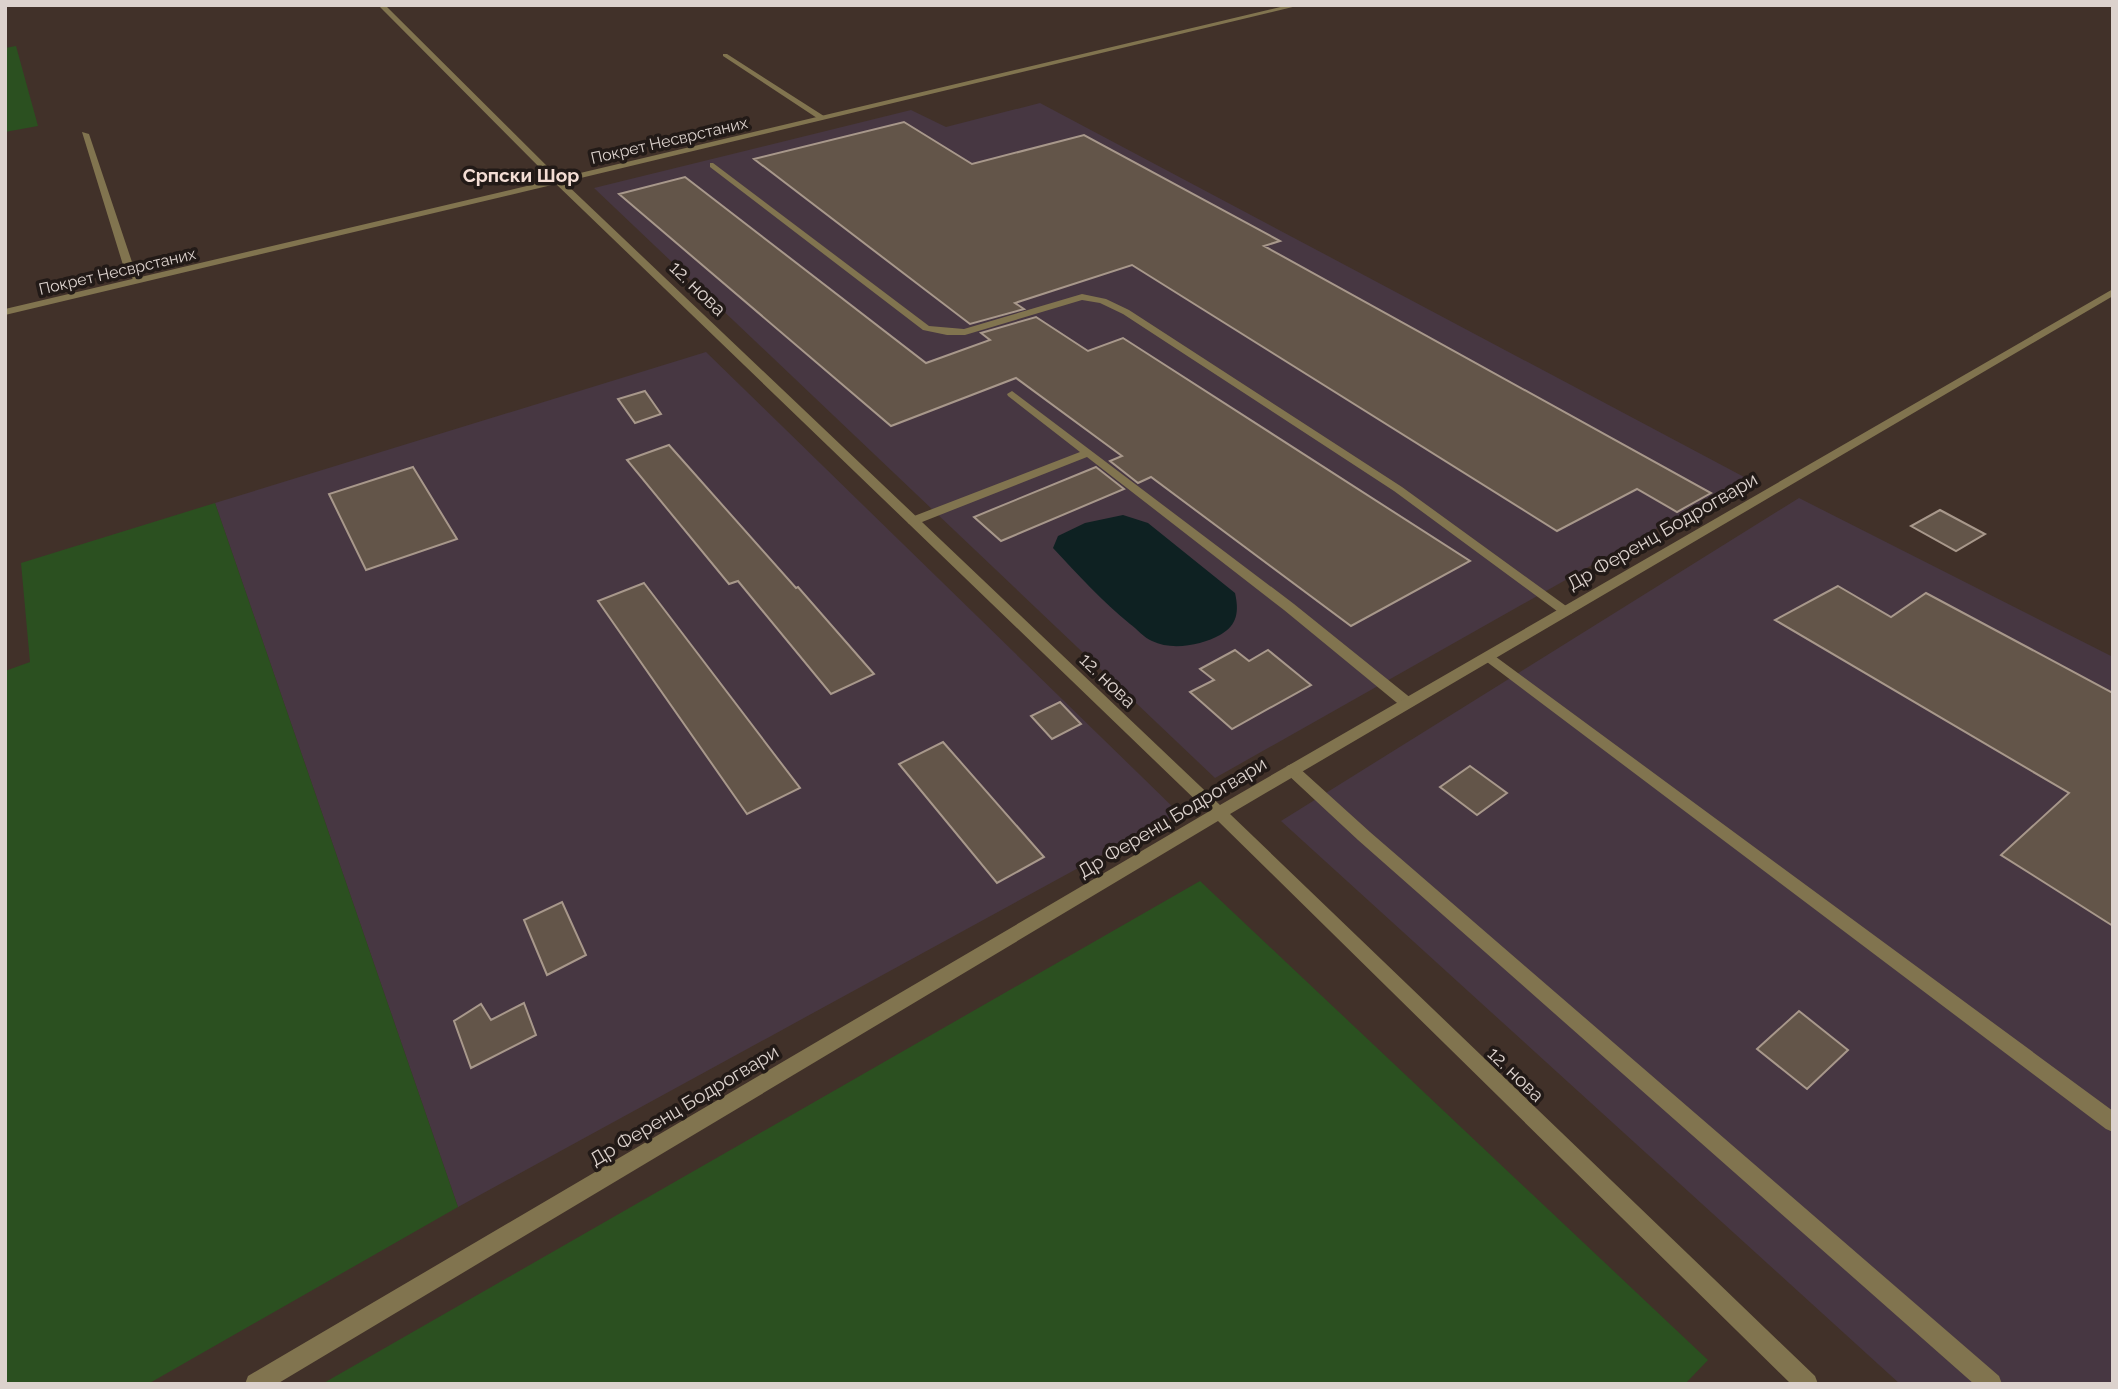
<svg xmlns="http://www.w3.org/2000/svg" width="2118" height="1389" font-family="Raleway,sans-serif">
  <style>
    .industrial { fill: #473742 }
    .green { fill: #2b5020 }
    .water { fill: #0e2122 }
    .building { fill: #635549; stroke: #a8988b; stroke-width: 2 }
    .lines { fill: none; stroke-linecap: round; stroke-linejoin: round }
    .service { fill: #81744f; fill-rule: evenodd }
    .minor { fill: #81744f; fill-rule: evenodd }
    .labels { text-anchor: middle; stroke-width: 7; stroke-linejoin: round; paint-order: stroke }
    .far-street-label { font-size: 16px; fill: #dcd2cd; stroke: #221a17 }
    .far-quarter-label { font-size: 19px; font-weight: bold; fill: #f3ddd4; stroke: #221a17 }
    .street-label { font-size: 19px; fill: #dcd2cd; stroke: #221a17 }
  </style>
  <rect width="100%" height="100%" fill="#413129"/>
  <path class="industrial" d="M 1040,103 L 1746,478 L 1215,778 L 594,188 L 911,110 L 946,127 Z
    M 706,352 L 1179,813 L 458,1207 L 215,503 Z
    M 1799,498 L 2113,657 L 2113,1384 L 1900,1384 L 1281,821 Z"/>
  <path class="green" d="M 16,46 L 38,126 L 5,132 L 5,48 Z
    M 215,503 L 458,1207 L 148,1384 L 5,1384 L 5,671 L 30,662 L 21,563 Z
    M 1200,881 L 1708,1360 L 1685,1384 L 322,1384 Z"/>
  <path class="water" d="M 1123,515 L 1148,523 L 1235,593 C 1239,611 1238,625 1220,635 C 1202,645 1172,651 1152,641 C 1144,638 1137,629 1130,624 C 1102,601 1078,575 1053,548 L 1058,536 L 1085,523 Z"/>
  <path class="building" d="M 904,122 L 972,164 L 1084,135 L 1280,241 L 1264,246 L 1711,493 L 1677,512 L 1637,489 L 1557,531 L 1132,265 L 1015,303 L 1024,309 L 970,324 L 754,159 Z
    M 685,177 L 926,363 L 990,340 L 981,333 L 1036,317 L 1088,351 L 1123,338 L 1470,561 L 1351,626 L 1151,477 L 1138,483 L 1110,461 L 1122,456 L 1016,378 L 891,426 L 619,194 Z
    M 645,391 L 661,414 L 635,423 L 618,399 Z
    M 669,445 L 796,588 L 798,587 L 874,674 L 831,694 L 738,581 L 729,584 L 627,460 Z
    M 413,467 L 457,539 L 366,570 L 329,494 Z
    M 1096,467 L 1124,489 L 1001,541 L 974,517 Z
    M 1940,510 L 1985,534 L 1956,551 L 1911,526 Z
    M 644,583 L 800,788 L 747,814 L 598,601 Z
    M 1838,586 L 1891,617 L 1926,593 L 2113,693 L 2113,926 L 2001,855 L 2069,793 L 1775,620 Z
    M 1235,650 L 1249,661 L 1268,650 L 1311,685 L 1232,729 L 1190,692 L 1214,680 L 1200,669 Z
    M 1060,702 L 1081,724 L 1052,739 L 1031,716 Z
    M 943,742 L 1044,857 L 997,883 L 899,764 Z
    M 1470,766 L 1507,793 L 1477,815 L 1440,787 Z
    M 562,902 L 586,955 L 547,975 L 524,920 Z
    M 524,1003 L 536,1035 L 471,1068 L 454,1021 L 481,1004 L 491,1020 Z
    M 1799,1011 L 1848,1050 L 1807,1089 L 1757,1049 Z"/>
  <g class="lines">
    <path class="service" d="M 723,54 L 727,54 L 827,118 L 820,120 L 723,56 Z
      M 82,132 L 89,134 L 133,265 L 143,280 L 141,282 L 135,282 L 123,265 Z
      M 713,163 L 929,326 L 964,329 L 1082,294 L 1106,299 L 1129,310 L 1402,487 L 1573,611 L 1571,614 L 1561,614 L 1394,491 L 1123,314 L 1100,303 L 1082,300 L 965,335 L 947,335 L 923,330 L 710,167 L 710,163 Z
      M 1012,391 L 1294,604 L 1412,699 L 1414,703 L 1412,707 L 1402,707 L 1284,610 L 1087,457 L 917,524 L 909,524 L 907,521 L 909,518 L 1080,452 L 1008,396 L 1007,394 Z
      M 1488,651 L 2113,1111 L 2113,1132 L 2106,1129 L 1483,659 L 1481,656 Z
      M 1292,764 L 1297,766 L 1370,832 L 1999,1376 L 2002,1384 L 1974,1384 L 1358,840 L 1287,774 L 1285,770 L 1287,766 Z"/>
    <path class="minor" d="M 5,5 L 12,5 L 5,8 Z
      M 378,5 L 385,5 L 559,178 L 1289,5 L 1301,5 L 564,182 L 1220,805 L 2113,289 L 2113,296 L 1230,814 L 1815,1376 L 1818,1384 L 1791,1384 L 1218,821 L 277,1384 L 245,1384 L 248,1376 L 1208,812 L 556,184 L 5,315 L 5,309 L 552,180 Z"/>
  </g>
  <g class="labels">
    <g class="far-street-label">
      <text transform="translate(669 140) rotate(-13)" y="6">Покрет Несврстаних</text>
      <text transform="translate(117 271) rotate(-13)" y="6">Покрет Несврстаних</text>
    </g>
    <g class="far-quarter-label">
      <text x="521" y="182">Српски Шор</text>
    </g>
    <g class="street-label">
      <text transform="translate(698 288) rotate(44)" y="7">12. нова</text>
      <text transform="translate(1662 531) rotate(-30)" y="7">Др Ференц Бодрогвари</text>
      <text transform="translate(1108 680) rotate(44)" y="7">12. нова</text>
      <text transform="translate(1172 817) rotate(-31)" y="7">Др Ференц Бодрогвари</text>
      <text transform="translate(1516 1074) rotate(44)" y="7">12. нова</text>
      <text transform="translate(684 1105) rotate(-31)" y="7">Др Ференц Бодрогвари</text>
    </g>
  </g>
  <rect width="2118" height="1389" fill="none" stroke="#dcd2cd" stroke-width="14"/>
</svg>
